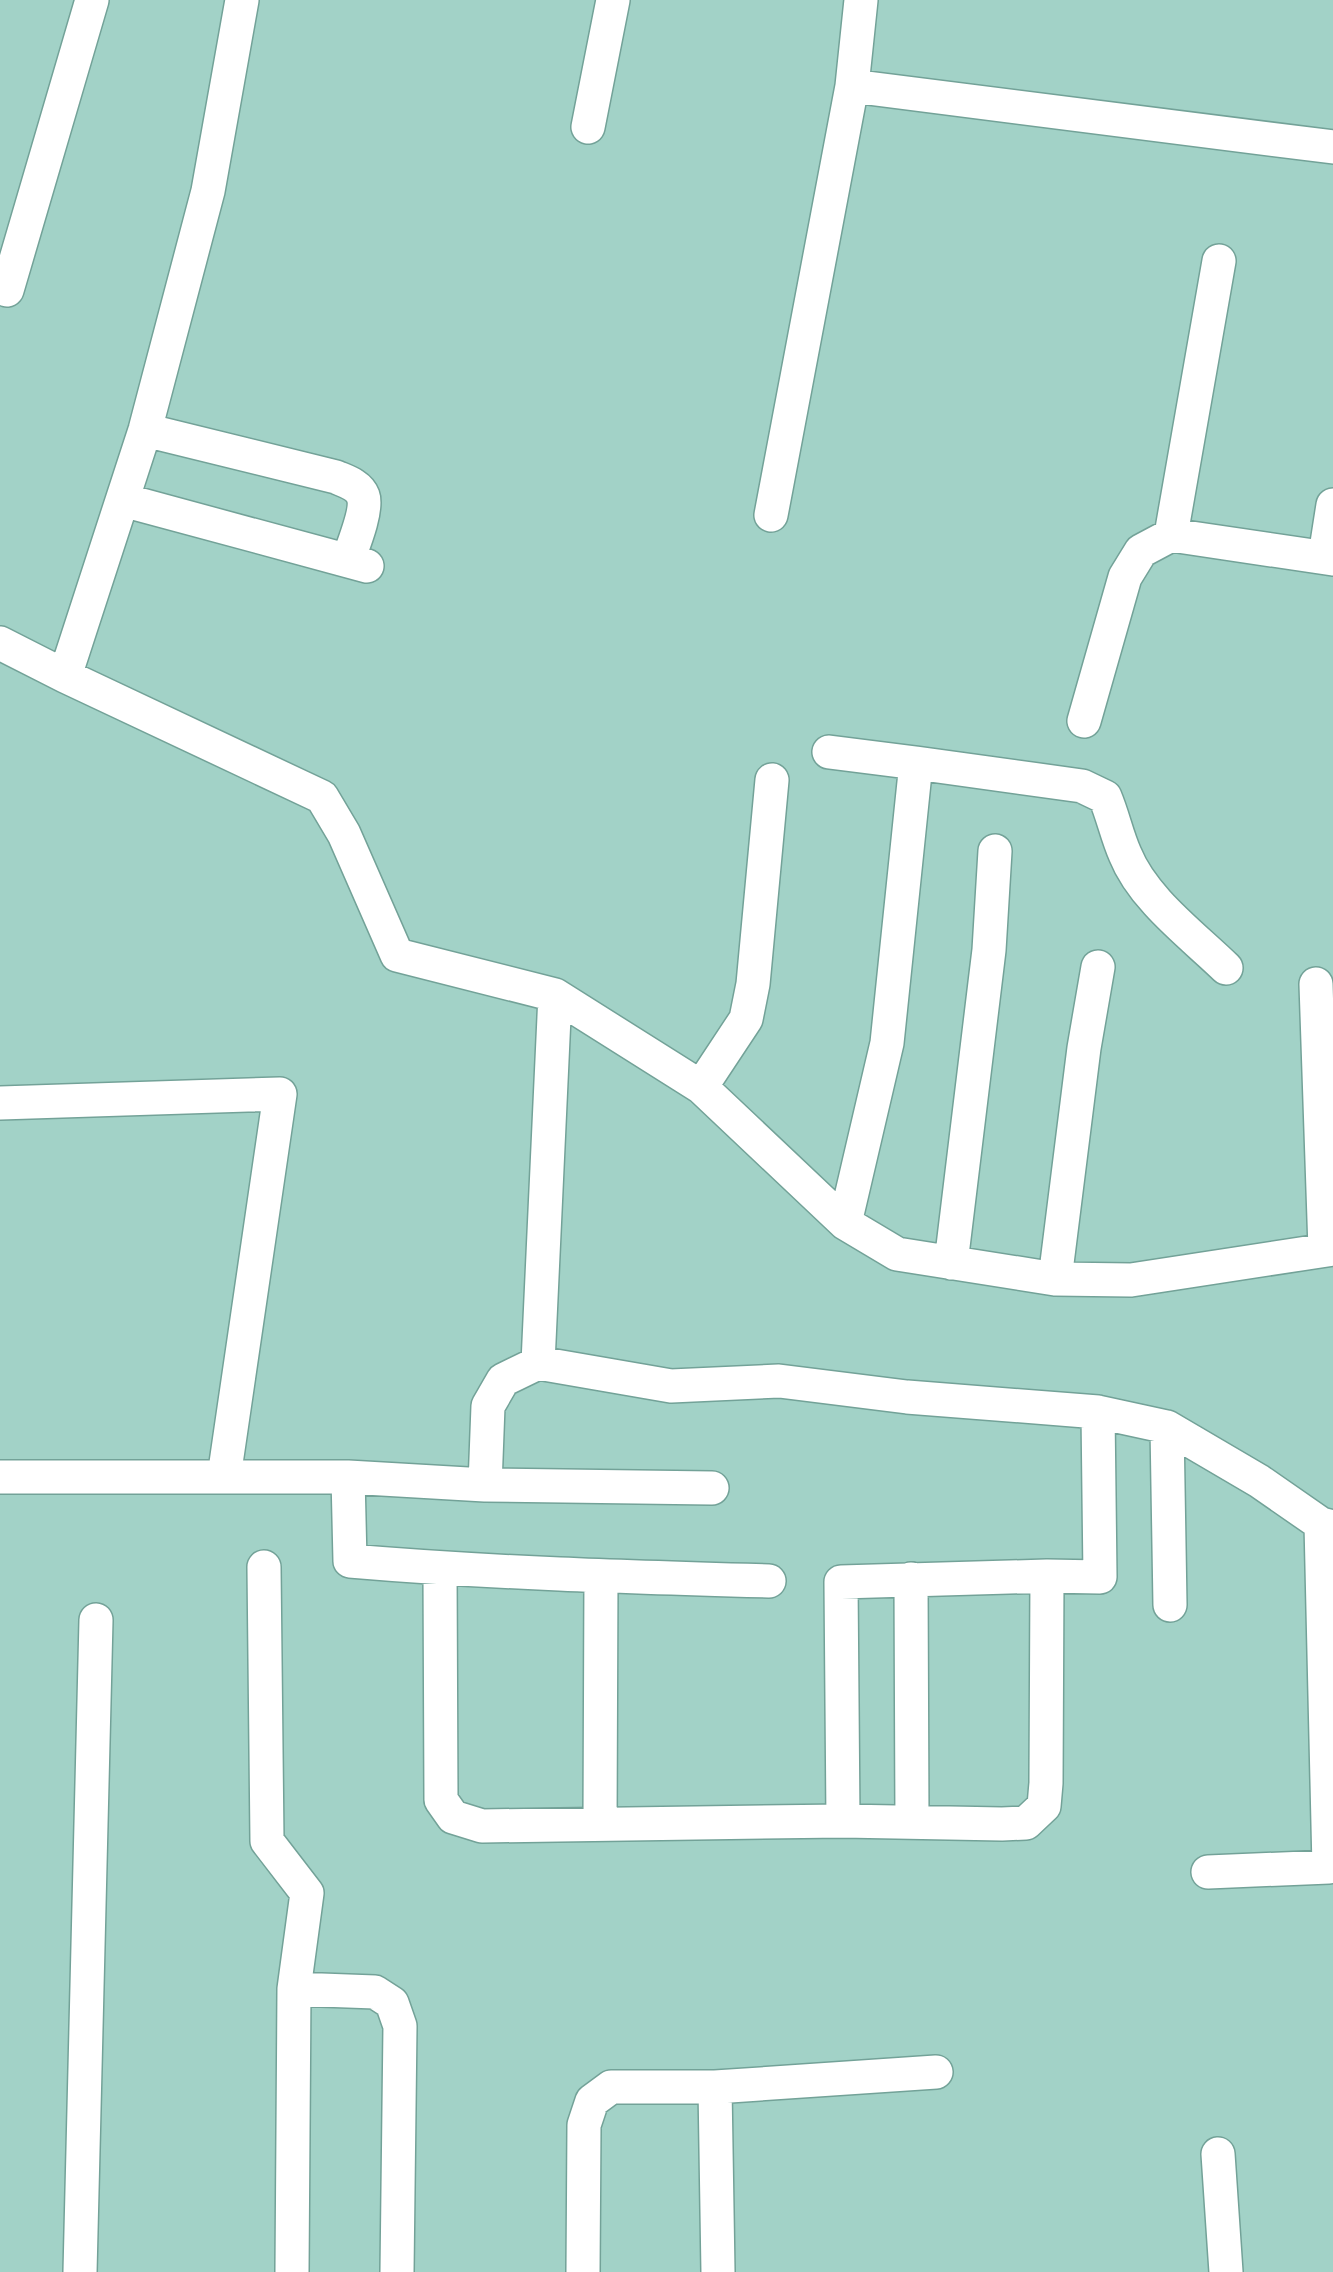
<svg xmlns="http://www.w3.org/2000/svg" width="1333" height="2272" font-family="Literata,serif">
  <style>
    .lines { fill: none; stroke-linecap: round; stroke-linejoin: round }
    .minor-casing { stroke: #73a298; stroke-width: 36 }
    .minor { stroke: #fff; stroke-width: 33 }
  </style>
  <rect width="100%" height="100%" fill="#a2d2c7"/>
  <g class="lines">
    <defs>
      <path id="minor" d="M 852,86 L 1333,147
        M 588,127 L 613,0
        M 7,290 L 92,0
        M 145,430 L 336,477 C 345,481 359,485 363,496 C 368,509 353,546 348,560
        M 123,500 L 367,566
        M 771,515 L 852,86 L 861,0
        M 1171,535 L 1219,261
        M 1325,556 L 1333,505
        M 0,643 L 65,676 L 322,797 L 344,834 L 397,955 L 555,995 L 701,1087 L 845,1223 L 897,1254 L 1055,1279 L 1131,1280 L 1333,1249
        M 65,676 L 145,430 L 208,191 L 242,0
        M 1084,721 L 1125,577 L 1141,551 L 1171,535 L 1333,559
        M 829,752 L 916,763 L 887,1043 L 845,1223
        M 916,763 L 1082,786 L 1105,797 C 1113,816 1117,836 1125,854 C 1143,899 1192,935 1226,968
        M 1316,984 L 1325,1249
        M 701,1087 L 746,1019 L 753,984 L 772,780
        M 0,1103 L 280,1094 L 224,1477
        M 951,1263 L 989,950 L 995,851
        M 1055,1279 L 1084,1048 L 1098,967
        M 538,1363 L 555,995
        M 1167,1427 L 1170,1605
        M 0,1477 L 348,1477 L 485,1485 L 488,1406 L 503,1380 L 538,1363 L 671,1386 L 779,1381 L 907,1397 L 1098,1412 L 1167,1427 L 1259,1481 L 1321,1524 L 1333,1527
        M 348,1477 L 350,1561 C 490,1573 629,1577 769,1581
        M 485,1485 L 712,1488
        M 264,1567 L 267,1841 L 307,1893 L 294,1989 L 292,2272
        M 440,1569 L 441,1800 L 453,1817 L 482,1826 L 843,1821 L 1002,1824 L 1026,1823 L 1044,1806 L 1046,1783 L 1047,1576
        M 911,1579 L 912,1822
        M 843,1821 L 841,1582 L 1047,1576 L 1100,1577 L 1098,1412
        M 600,1824 L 601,1576
        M 1208,1872 L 1329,1867 L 1321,1524
        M 294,1989 L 375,1992 L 392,2003 L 400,2026 L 397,2272
        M 715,2087 L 936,2072
        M 1218,2154 L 1226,2272
        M 80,2272 L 96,1620
        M 583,2272 L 584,2125 L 592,2101 L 611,2087 L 715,2087 L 718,2272"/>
    </defs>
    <use href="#minor" class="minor-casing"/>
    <use href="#minor" class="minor"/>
  </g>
</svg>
